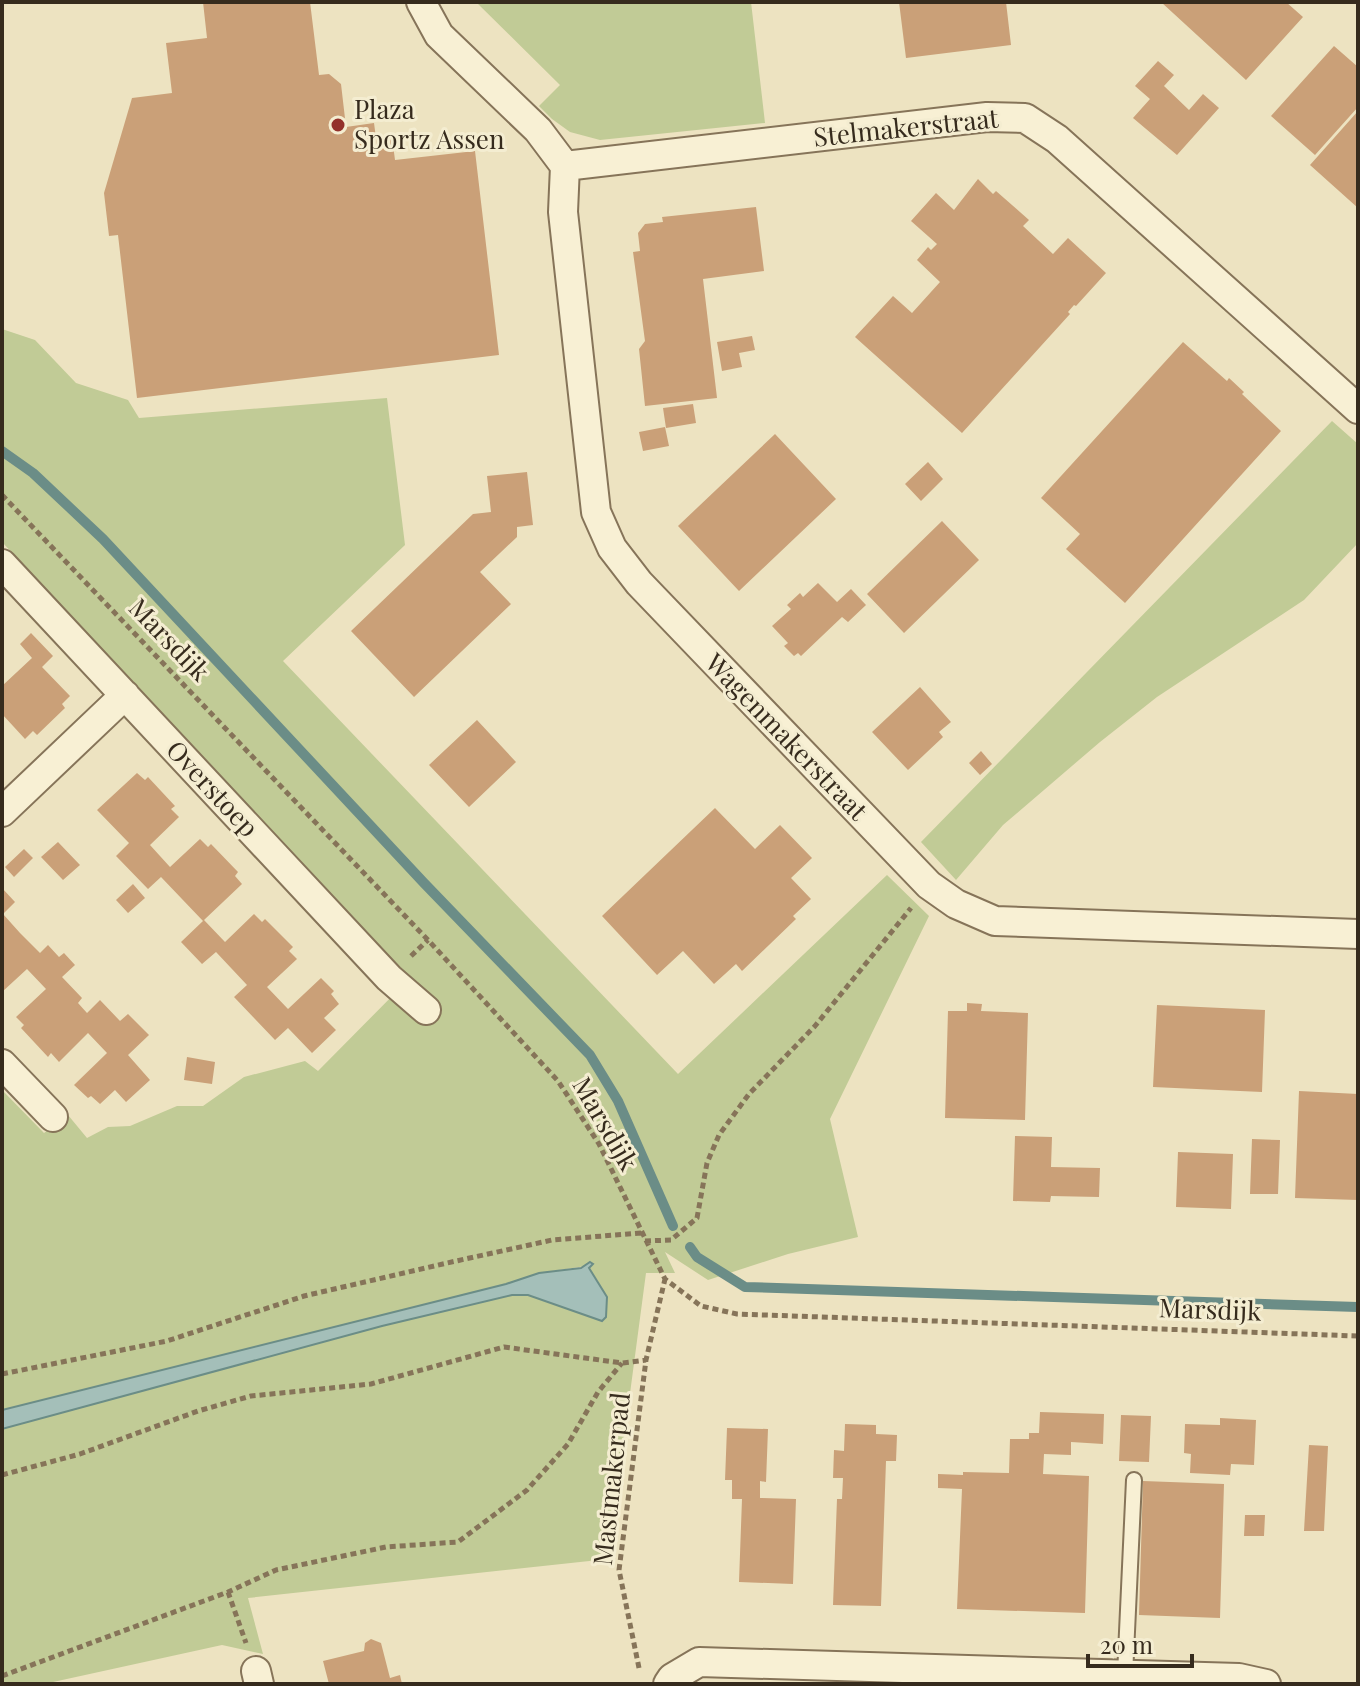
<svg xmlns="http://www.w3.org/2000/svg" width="1360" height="1686" font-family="'Playfair Display',serif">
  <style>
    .green { fill: #c1cb96 }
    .water { fill: #a4bfb9; stroke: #6b8d87; stroke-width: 2 }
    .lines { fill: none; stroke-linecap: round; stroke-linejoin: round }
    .stream { stroke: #6b8d87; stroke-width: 10 }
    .building { fill: #caa078 }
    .lane-casing { stroke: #867459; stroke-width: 18 }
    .street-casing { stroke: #867459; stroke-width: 32 }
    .path { stroke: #867459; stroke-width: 5; stroke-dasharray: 6 4; stroke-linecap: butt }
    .lane { stroke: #f8f0d4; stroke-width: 14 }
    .street { stroke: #f8f0d4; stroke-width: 28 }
    .poi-dot { fill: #94312b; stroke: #f4edd1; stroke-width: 3 }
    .labels { text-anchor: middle; stroke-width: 6; stroke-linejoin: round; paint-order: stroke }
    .poi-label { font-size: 26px; fill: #362b1d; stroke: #f4edd1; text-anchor: start }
    .street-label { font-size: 26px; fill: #362b1d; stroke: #f4edd1 }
  </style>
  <rect width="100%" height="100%" fill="#ede3c1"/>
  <path class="green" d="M 476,2 L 751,2 L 765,123 L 600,140 L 570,132 L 552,119 L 539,106 L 560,85 Z
    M 2,329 L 35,340 L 76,383 L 128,400 L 139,418 L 387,398 L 405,545 L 283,661 L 678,1074 L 887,875 L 929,916 L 830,1119 L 858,1237 L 788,1254 L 708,1280 L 665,1252 L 675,1273 L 646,1273 L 608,1559 L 248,1598 L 263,1654 L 222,1645 L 44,1684 L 2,1684 L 2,1429 L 382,1326 L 512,1295 L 528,1295 L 602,1321 L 606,1316 C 607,1296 601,1281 586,1266 L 539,1273 L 506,1284 L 2,1410 L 2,1090 L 44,1133 L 68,1115 L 87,1138 L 108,1127 L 130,1126 L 177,1106 L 203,1106 L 244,1077 L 305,1061 L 318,1071 L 409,979 L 2,542 Z
    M 1332,421 L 1358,444 L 1358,543 L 1304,600 L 1157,697 L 1100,742 L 1003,825 L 956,880 L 921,842 Z"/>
  <path class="water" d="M 590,1262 L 593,1264 L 589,1268 L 607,1297 L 606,1317 L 602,1321 L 528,1295 L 512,1295 L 382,1326 L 2,1429 L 2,1410 L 506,1284 L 539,1273 L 581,1268 Z"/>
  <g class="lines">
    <path class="stream" d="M 2,451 L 33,473 L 103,539 L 424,883 L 590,1055 L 618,1101 L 673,1226
      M 690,1247 L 697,1257 L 745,1287 L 1358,1307"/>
  </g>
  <path class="building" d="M 203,2 L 310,2 L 319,75 L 329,74 L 341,84 L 346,127 L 374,123 L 376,138 L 392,137 L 395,160 L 475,151 L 499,355 L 137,398 L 118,235 L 109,236 L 104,193 L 132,98 L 172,93 L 166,43 L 207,38 Z
    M 899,2 L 1006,2 L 1011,45 L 906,58 Z
    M 1161,2 L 1286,2 L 1303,17 L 1246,80 Z
    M 1334,46 L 1358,67 L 1358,107 L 1315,155 L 1271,116 Z
    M 1158,61 L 1174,75 L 1164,86 L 1189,110 L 1203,94 L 1219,108 L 1177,155 L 1133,118 L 1150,99 L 1135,86 Z
    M 1358,111 L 1358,208 L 1310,165 Z
    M 978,179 L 993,194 L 996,191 L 1029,220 L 1023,226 L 1053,254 L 1068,238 L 1106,273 L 1076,306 L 1074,305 L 1068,312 L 1070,314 L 962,433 L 855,337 L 893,296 L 912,313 L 940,282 L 917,260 L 928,247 L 931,250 L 937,244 L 911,221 L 936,193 L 954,210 Z
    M 756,207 L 764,271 L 703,279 L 717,398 L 645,406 L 639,349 L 645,341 L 633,252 L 640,251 L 638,233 L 645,224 L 663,222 L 662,217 Z
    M 752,336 L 755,350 L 739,353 L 742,367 L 722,371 L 717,342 Z
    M 1183,342 L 1227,381 L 1229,378 L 1244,392 L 1242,394 L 1281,431 L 1125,603 L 1066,549 L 1080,534 L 1041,498 Z
    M 693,404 L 696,423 L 666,428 L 663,408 Z
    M 665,427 L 669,446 L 643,451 L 639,432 Z
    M 775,434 L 836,499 L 739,591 L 678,526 Z
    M 928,462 L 943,479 L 921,501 L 905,484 Z
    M 527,472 L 533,525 L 517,527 L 517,537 L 480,572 L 511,604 L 414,697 L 351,631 L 473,514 L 491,512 L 487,476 Z
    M 942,521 L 979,560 L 904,633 L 867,594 Z
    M 818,583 L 837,602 L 851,589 L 866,605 L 848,622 L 842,617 L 801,656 L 798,653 L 794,656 L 784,646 L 788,643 L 772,626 L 791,609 L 787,605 L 800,593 L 803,597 Z
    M 31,633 L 53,656 L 42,667 L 70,696 L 62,704 L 65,708 L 37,735 L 33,731 L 25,739 L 2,714 L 2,686 L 32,658 L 20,644 Z
    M 920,687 L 951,722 L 939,732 L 943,737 L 908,770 L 872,732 Z
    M 477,720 L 516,762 L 469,807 L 429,765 Z
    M 981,751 L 992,764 L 980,775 L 969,763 Z
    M 137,773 L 145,780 L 148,777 L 175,806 L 171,809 L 179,817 L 150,845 L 170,867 L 200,839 L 208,847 L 211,844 L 238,872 L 235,876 L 242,884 L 204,920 L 225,942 L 254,914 L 262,922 L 265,919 L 293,947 L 289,951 L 297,959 L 267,987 L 288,1009 L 321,978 L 334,991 L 331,994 L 339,1004 L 324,1018 L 336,1030 L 312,1053 L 288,1028 L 275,1040 L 255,1019 L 234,997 L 247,985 L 216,952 L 202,964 L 181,942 L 203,921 L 161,877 L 148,889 L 116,856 L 129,843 L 97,810 Z
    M 715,808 L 755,849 L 780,825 L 812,858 L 791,878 L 811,899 L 793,916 L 796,919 L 742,971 L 736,964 L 714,984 L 683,951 L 657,975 L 602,916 Z
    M 58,842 L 80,865 L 63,880 L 41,857 Z
    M 24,849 L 33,858 L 14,877 L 5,867 Z
    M 133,884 L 145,898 L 128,913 L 116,900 Z
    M 2,888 L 15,902 L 3,914 L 20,933 L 40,953 L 48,945 L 59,957 L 64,953 L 75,965 L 62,977 L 82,998 L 78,1003 L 87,1013 L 100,1000 L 120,1021 L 128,1014 L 149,1035 L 128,1055 L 150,1080 L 126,1102 L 115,1090 L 100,1104 L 91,1096 L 88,1098 L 74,1085 L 107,1053 L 88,1033 L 59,1062 L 51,1053 L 48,1057 L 21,1028 L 24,1025 L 16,1017 L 46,989 L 27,969 L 2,992 Z
    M 967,1003 L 982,1004 L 981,1011 L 1028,1013 L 1025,1120 L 945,1118 L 948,1011 L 967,1011 Z
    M 1157,1005 L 1265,1010 L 1262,1092 L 1153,1087 Z
    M 187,1057 L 215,1062 L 212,1084 L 184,1080 Z
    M 1299,1091 L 1358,1094 L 1358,1200 L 1295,1198 Z
    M 1015,1136 L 1052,1137 L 1051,1167 L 1100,1168 L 1099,1197 L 1051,1196 L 1050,1202 L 1013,1201 Z
    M 1252,1139 L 1280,1140 L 1278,1194 L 1250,1194 Z
    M 1178,1152 L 1233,1154 L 1231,1209 L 1176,1207 Z
    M 1040,1412 L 1104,1414 L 1103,1444 L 1071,1442 L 1071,1455 L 1044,1454 L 1043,1474 L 1089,1476 L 1085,1613 L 957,1609 L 962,1489 L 938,1488 L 938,1474 L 963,1475 L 963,1472 L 1009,1473 L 1010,1439 L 1029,1439 L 1029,1433 L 1039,1433 Z
    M 1121,1415 L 1151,1416 L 1149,1462 L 1119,1461 Z
    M 1220,1418 L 1256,1420 L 1254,1465 L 1231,1464 L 1230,1475 L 1190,1473 L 1191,1454 L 1184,1453 L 1185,1424 L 1220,1425 Z
    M 845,1424 L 876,1425 L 876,1434 L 897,1435 L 896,1461 L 886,1461 L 881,1606 L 833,1605 L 837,1499 L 842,1499 L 843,1478 L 833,1478 L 834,1450 L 844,1451 Z
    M 727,1428 L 768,1429 L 766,1482 L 760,1481 L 760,1498 L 796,1499 L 793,1584 L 739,1582 L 742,1499 L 732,1499 L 732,1480 L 725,1480 Z
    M 1309,1445 L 1328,1446 L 1324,1531 L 1304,1531 Z
    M 1143,1481 L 1224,1484 L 1220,1618 L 1139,1615 Z
    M 1245,1515 L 1265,1515 L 1264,1536 L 1244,1536 Z
    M 371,1639 L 381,1643 L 390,1678 L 400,1675 L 402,1684 L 329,1684 L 323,1661 L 364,1651 L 365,1643 Z"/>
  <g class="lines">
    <defs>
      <path id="lane" d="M 1125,1675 L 1134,1480"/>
      <path id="street" d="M 421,2 L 439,35 L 538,130 L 565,166 L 987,117 L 1025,118 L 1057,139 L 1358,409
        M 565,166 L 563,212 L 596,512 L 612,548 L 639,583 L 929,885 L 956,904 L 995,921 L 1358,934
        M 2,564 L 389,978 L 426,1010
        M 2,812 L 125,695
        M 2,1064 L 53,1117
        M 256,1671 L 259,1684
        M 668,1684 L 672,1678 L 699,1662 L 1239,1678 L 1266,1684"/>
    </defs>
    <use href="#lane" class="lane-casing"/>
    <use href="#street" class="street-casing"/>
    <path class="path" d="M 2,495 L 428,940 L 558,1081 L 599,1144 L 665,1279 L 701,1306 L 737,1314 L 1358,1336
      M 411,956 L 428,940
      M 645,1241 L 671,1240 L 697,1218 L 707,1163 L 719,1135 L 749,1094 L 815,1026 L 911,908
      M 2,1374 L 167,1341 L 304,1296 L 447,1263 L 552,1240 L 641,1233
      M 2,1475 L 80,1454 L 198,1411 L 251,1396 L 371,1384 L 504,1347 L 622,1363 L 646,1360
      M 228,1592 L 246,1643
      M 639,1668 L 619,1570 L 646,1360 L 665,1279
      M 2,1676 L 228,1592 L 276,1570 L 386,1547 L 458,1542 L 527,1490 L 568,1444 L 598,1392 L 622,1363"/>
    <use href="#lane" class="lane"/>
    <use href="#street" class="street"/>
  </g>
  <circle class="poi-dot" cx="338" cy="125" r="8"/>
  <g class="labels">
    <g class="poi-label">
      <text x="354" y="119">Plaza<tspan x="354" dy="30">Sportz Assen</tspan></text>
    </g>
    <g class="street-label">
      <text transform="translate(906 128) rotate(-6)" y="9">Stelmakerstraat</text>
      <text transform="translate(169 640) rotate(46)" y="9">Marsdijk</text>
      <text transform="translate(786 737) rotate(46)" y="9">Wagenmakerstraat</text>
      <text transform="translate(212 789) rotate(47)" y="9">Overstoep</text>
      <text transform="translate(605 1124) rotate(60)" y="9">Marsdijk</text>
      <text transform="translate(1210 1310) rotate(2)" y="9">Marsdijk</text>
      <text transform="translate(612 1479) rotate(-84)" y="9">Mastmakerpad</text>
    </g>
  </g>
  <rect width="1360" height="1686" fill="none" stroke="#362b1d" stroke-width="8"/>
  <path d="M1088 1654v12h104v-12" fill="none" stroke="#362b1d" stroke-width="4"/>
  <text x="1100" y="1654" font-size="24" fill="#362b1d" stroke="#f4edd1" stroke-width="6" paint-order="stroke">20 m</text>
</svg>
